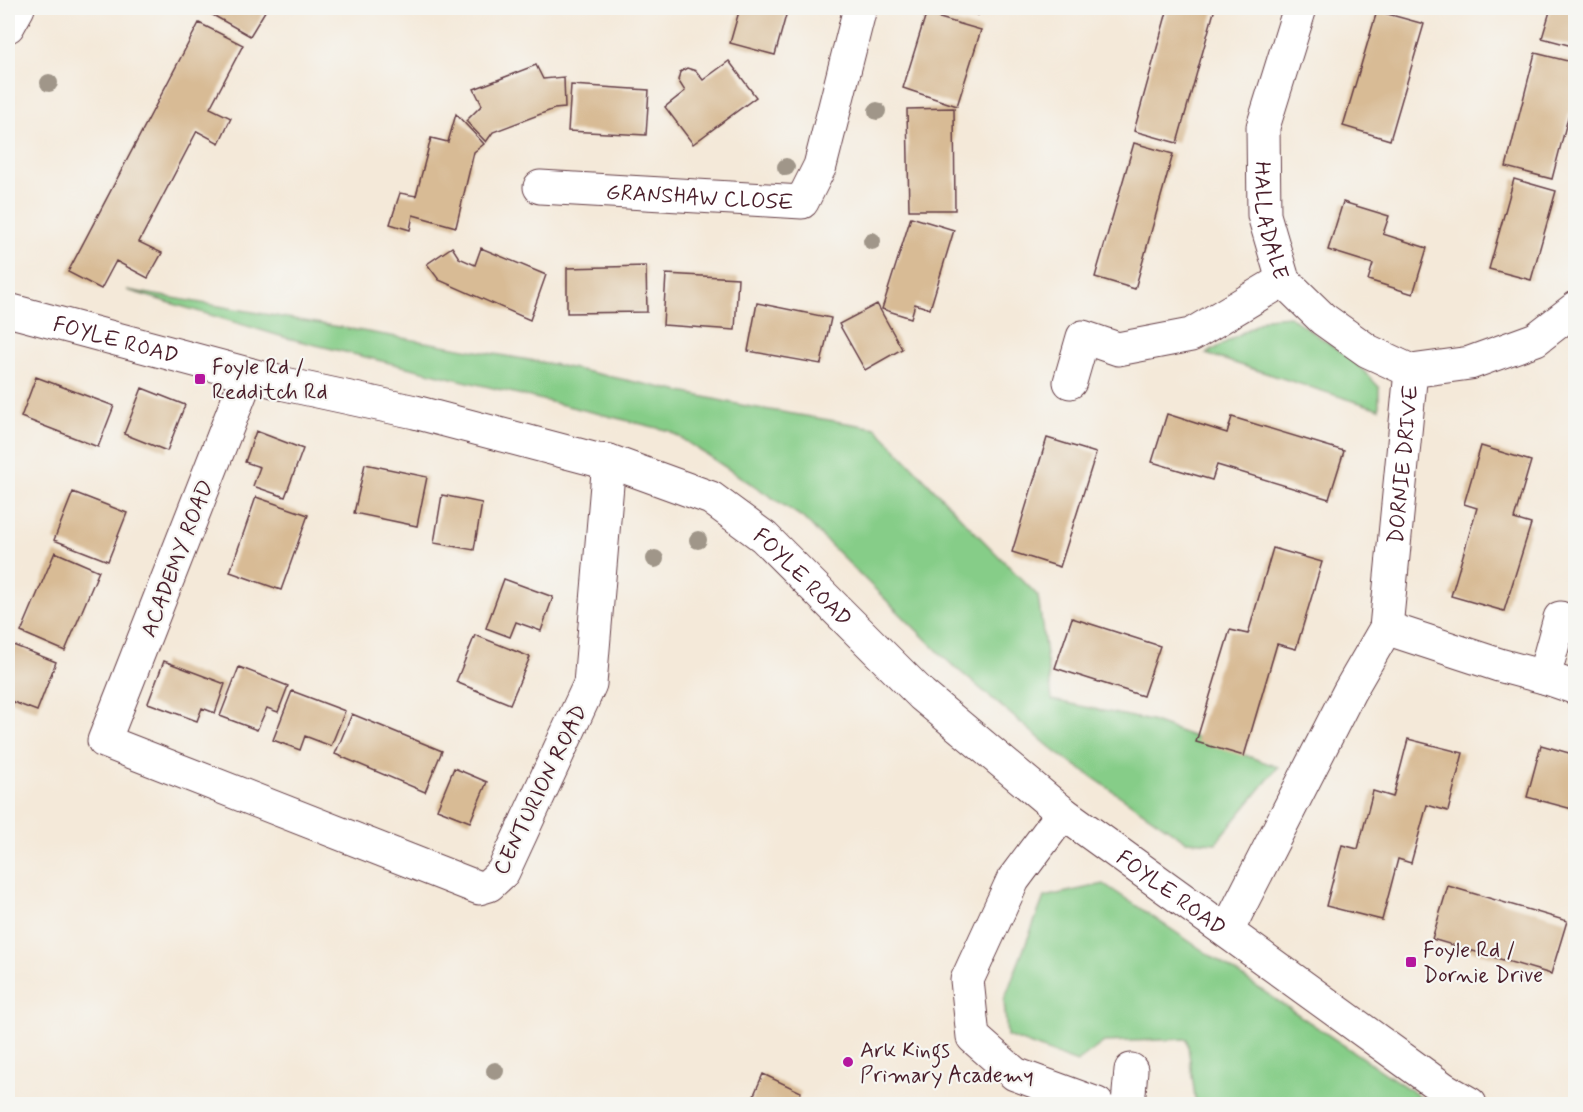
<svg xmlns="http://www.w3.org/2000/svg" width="1583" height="1112" font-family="Mynerve,sans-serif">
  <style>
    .green { fill: #86cd88; stroke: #68765a; stroke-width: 1.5 }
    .building { fill: #d8bb95 }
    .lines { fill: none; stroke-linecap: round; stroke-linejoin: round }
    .street-casing { stroke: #643d45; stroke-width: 35 }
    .secondary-casing { stroke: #643d45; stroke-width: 35 }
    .highway-casing { stroke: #643d45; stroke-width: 35 }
    .street { stroke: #fff; stroke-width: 33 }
    .secondary { stroke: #fff; stroke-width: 33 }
    .highway { stroke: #fff; stroke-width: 33 }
    .tree { fill: #a09689 }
    .poi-dot { fill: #b5179e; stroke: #f6f6f2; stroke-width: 2 }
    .labels { text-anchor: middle; stroke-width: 4.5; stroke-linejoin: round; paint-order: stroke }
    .street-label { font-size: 22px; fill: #4a1f2b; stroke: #f6f6f2 }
    .poi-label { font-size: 22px; fill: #4a1f2b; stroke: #f6f6f2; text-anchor: start }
  </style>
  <rect width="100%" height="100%" fill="#f6f6f2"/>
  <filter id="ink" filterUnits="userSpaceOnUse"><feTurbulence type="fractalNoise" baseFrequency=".0167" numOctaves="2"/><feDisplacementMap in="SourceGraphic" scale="12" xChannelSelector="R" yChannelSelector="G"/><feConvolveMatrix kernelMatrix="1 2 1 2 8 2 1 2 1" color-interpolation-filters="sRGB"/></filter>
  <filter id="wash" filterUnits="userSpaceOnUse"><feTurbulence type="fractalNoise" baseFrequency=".008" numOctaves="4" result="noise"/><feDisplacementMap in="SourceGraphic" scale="24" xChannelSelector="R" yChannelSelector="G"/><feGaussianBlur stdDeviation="1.35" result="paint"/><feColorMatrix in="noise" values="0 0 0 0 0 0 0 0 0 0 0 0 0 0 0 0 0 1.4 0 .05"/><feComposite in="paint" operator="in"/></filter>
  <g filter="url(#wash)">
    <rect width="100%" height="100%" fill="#f4e9d9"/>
    <path class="green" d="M 127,290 L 552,364 L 746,406 L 876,428 L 967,524 L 1038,596 L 1052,700 L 1151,721 L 1278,767 L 1216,843 L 1186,841 L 1057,753 L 950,663 L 802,517 L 670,431 L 287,338 Z
      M 1289,316 L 1353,360 L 1379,387 L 1379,409 L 1206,354 L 1267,318 Z
      M 1104,884 L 1431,1104 L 1196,1104 L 1187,1039 L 1104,1042 L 1077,1062 L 1007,1036 L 1004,1000 L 1044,897 Z"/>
    <g id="blocks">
      <path class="building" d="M 206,8 L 267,8 L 250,36 L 204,10 Z
        M 740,8 L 788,8 L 775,55 L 730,43 Z
        M 957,8 L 981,8 L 978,15 Z
        M 1168,8 L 1215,8 L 1177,143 L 1134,131 Z
        M 1551,8 L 1576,8 L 1576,47 L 1542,38 Z
        M 1377,11 L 1424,24 L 1390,140 L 1343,126 Z
        M 926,14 L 981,30 L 957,106 L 903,88 Z
        M 199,23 L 243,45 L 210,108 L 231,118 L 219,143 L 197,131 L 139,242 L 162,253 L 148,278 L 116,261 L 101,289 L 68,272 Z
        M 1535,53 L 1576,63 L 1576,87 L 1552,179 L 1506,167 Z
        M 729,61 L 756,97 L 693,144 L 665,107 L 685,91 L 678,80 L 680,72 L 687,68 L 696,71 L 703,80 Z
        M 536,65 L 543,79 L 564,77 L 565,108 L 554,109 L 493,132 L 486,142 L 466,121 L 482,105 L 474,89 Z
        M 571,85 L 649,90 L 646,135 L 568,131 Z
        M 954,108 L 955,210 L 909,210 L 907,109 Z
        M 456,114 L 484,144 L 474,152 L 456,227 L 413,215 L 410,230 L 390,224 L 400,193 L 416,196 L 431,138 L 448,142 Z
        M 1134,143 L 1173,154 L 1135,289 L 1095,277 Z
        M 1514,179 L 1556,191 L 1531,280 L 1489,269 Z
        M 1343,202 L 1389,216 L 1383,234 L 1427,248 L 1413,294 L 1368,280 L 1373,264 L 1328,250 Z
        M 911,217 L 954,230 L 930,309 L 915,304 L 911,318 L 882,309 Z
        M 452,247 L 459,258 L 475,265 L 481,248 L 546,275 L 530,320 L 439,280 L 427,264 Z
        M 646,266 L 647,312 L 567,313 L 567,268 Z
        M 666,274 L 738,278 L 735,330 L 663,325 Z
        M 757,303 L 831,318 L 821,364 L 748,351 Z
        M 877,304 L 902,349 L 865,370 L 839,324 Z
        M 36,377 L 114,406 L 98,447 L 21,417 Z
        M 142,388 L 185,405 L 167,451 L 124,434 Z
        M 1167,414 L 1227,433 L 1232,417 L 1344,451 L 1329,499 L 1217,465 L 1212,480 L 1152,462 Z
        M 256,431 L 303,449 L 285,497 L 253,486 L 260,467 L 245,462 Z
        M 1047,438 L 1096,453 L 1060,567 L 1012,552 Z
        M 1481,446 L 1531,461 L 1514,519 L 1531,524 L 1504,611 L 1451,596 L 1477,508 L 1464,504 Z
        M 365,464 L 427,477 L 417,526 L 354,513 Z
        M 73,492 L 127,513 L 108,561 L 54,540 Z
        M 442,495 L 482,503 L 474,550 L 434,543 Z
        M 256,497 L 308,515 L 281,590 L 230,572 Z
        M 1273,548 L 1322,562 L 1296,649 L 1277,644 L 1244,756 L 1196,742 L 1230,630 L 1248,634 Z
        M 55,552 L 99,571 L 65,651 L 21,632 Z
        M 504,579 L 553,597 L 541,631 L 516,622 L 510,637 L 486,628 Z
        M 1072,618 L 1160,646 L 1143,696 L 1055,668 Z
        M 475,635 L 530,657 L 510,704 L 456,682 Z
        M 8,643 L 56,662 L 37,711 L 8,700 Z
        M 164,661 L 225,684 L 215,713 L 202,708 L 197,721 L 148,703 Z
        M 239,667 L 288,686 L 278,712 L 267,708 L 257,730 L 220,716 Z
        M 292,691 L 345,711 L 331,746 L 305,736 L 300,750 L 273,740 Z
        M 352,714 L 442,751 L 425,792 L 335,754 Z
        M 1408,739 L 1463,753 L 1448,811 L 1427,805 L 1411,863 L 1398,859 L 1382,920 L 1326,906 L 1342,845 L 1358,849 L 1373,791 L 1393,797 Z
        M 1541,745 L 1576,755 L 1576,810 L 1527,797 Z
        M 454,768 L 487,782 L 470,822 L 437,809 Z
        M 1448,886 L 1567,921 L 1551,974 L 1432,939 Z
        M 763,1074 L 801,1092 L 796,1104 L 750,1104 Z"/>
    </g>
  </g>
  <g filter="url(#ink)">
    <use href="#blocks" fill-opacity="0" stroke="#643d45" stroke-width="1.5"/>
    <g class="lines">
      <defs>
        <g id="street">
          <path id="s1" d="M 1300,8 L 1263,127 L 1264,215 L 1283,280 L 1323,319 L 1368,351 L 1411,371"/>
          <path id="s2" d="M 540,187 L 802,202 L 820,166 L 860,8"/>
          <path d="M 248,374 L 104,741 L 479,888 L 489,885 L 503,872 L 590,684 L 609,461"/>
          <path d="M 1070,382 L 1083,337 L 1118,349 L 1191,335 L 1283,280"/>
          <path d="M 1386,628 L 1499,665 L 1544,677 L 1560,618"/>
          <path d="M 1544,677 L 1576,688"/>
          <path d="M 1063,813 L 1013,880 L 967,980 L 973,1037 L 1015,1074 L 1097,1104"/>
          <path id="s3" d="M 1227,931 L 1349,692 L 1386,628 L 1411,371 L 1470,363 L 1536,339 L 1576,308"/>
          <path d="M 1128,1104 L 1131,1070"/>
        </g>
        <g id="secondary">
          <path id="s4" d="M 8,310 L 285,384 L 415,412 L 597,460 L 609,461 L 711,498 L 764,537 L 922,695 L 1063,813 L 1444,1089 L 1470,1104"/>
        </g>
        <path id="highway" d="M 8,26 L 18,8"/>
      </defs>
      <use href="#street" class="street-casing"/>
      <use href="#secondary" class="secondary-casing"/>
      <use href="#highway" class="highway-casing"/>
      <use href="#street" class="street"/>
      <use href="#secondary" class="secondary"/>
      <use href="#highway" class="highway"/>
    </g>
    <g class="tree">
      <circle cx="49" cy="83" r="9"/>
      <circle cx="877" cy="111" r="9"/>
      <circle cx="786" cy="167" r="9"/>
      <circle cx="872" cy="241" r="9"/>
      <circle cx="698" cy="540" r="9"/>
      <circle cx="655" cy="559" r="9"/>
      <circle cx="495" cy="1071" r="9"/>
    </g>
  </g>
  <g class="poi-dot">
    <rect x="194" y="373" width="12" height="12" rx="3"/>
    <rect x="1405" y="956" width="12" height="12" rx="3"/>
    <circle cx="848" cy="1062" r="6"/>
  </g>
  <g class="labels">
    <g class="street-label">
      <text dy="8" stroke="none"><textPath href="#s2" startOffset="160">GRANSHAW CLOSE</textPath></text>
      <text dy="8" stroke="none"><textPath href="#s1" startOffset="219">HALLADALE</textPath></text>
      <text dy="8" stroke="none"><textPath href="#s4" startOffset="112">FOYLE ROAD</textPath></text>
      <text dy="8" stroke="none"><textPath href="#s3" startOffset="507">DORNIE DRIVE</textPath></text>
      <text transform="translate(176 558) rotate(-69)" y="8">ACADEMY ROAD</text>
      <text dy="8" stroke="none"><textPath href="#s4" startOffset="850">FOYLE ROAD</textPath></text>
      <text transform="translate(539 789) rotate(-64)" y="8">CENTURION ROAD</text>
      <text dy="8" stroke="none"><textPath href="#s4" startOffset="1336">FOYLE ROAD</textPath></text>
    </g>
    <g class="poi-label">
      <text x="212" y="374">Foyle Rd /<tspan x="212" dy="25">Redditch Rd</tspan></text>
      <text x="1423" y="957">Foyle Rd /<tspan x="1423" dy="25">Dornie Drive</tspan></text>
      <text x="860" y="1057">Ark Kings<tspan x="860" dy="25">Primary Academy</tspan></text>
    </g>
  </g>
  <rect width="1583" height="1112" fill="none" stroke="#f6f6f2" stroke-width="30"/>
</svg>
